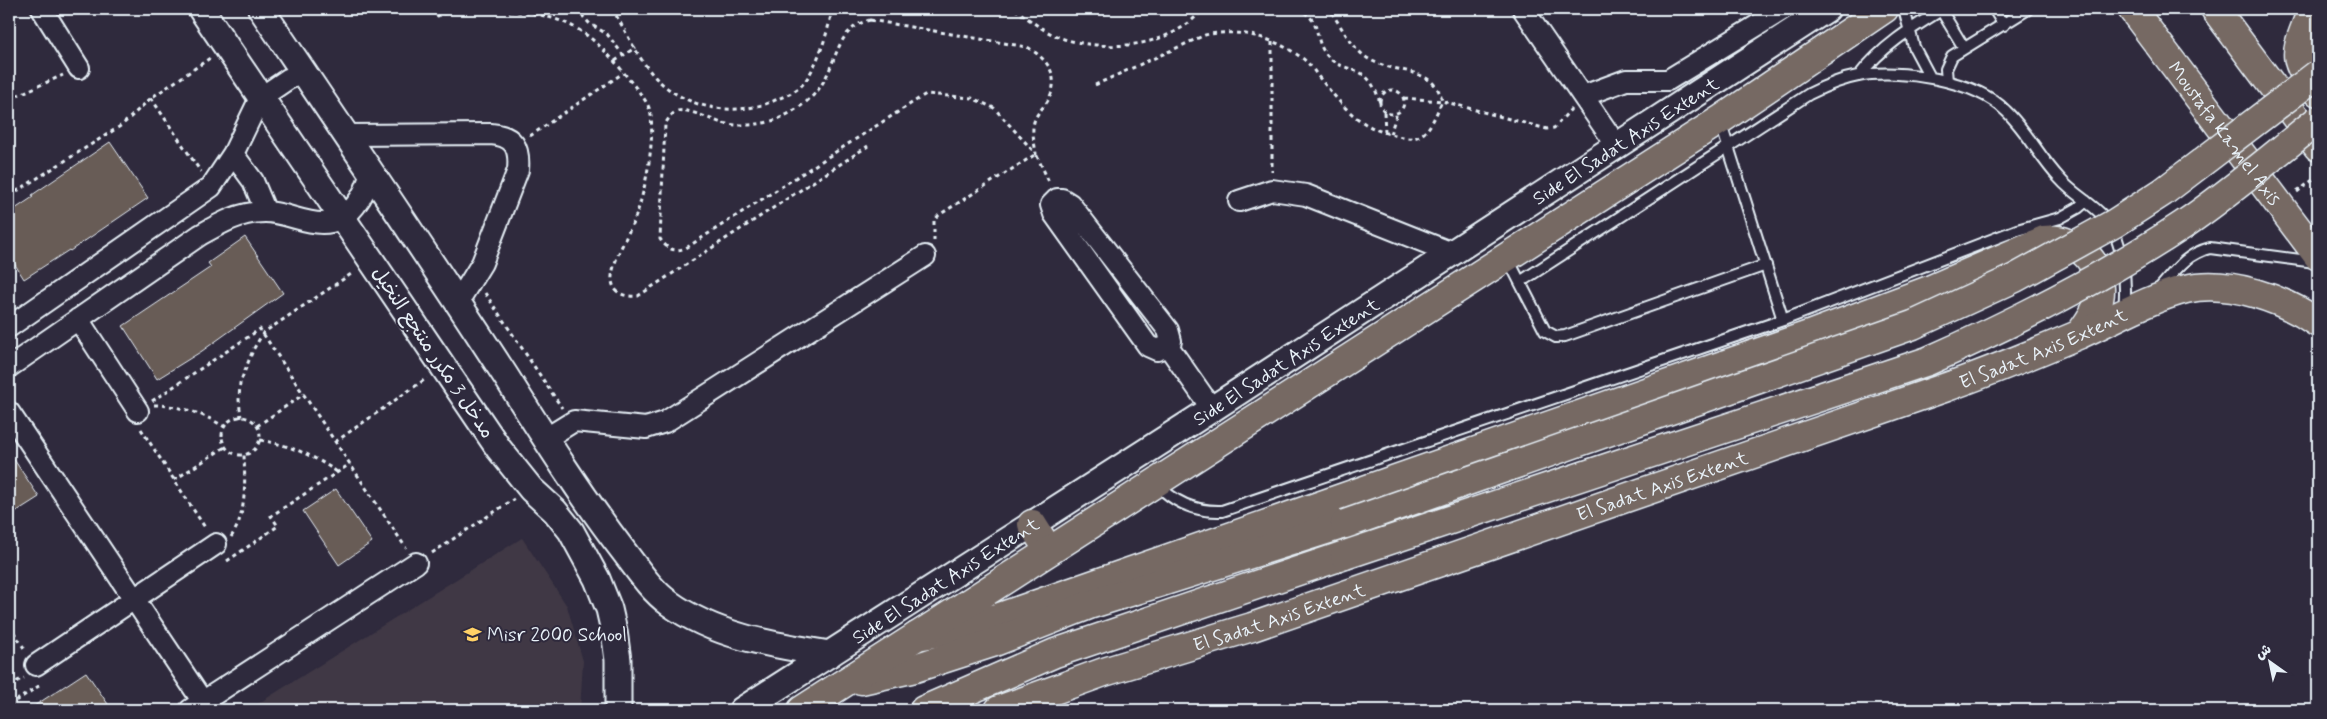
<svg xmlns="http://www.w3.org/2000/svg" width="2327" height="719" font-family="Mynerve,'Playpen Sans Arabic',sans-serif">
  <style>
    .built { fill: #403945 }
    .building { fill: #685b57; stroke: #e8f1f8 }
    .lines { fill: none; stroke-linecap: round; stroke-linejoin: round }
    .service-casing { stroke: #e8f1f8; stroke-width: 14 }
    .minor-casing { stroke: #e8f1f8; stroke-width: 24 }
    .tertiary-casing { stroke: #e8f1f8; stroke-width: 29 }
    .primary-casing { stroke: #e8f1f8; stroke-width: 31 }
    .path { stroke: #e8f1f8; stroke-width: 3; stroke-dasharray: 4 4; stroke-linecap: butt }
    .service { stroke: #2f2a3d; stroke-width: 10 }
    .minor { stroke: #2f2a3d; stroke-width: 20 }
    .tertiary { stroke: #2f2a3d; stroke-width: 25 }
    .primary { stroke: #766964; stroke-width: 28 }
    .primary-bridge-casing { stroke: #e8f1f8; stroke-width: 31; stroke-linecap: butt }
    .primary-bridge { stroke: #766964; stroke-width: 28 }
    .labels { text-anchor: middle; stroke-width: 4; stroke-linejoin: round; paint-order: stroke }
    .street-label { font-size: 19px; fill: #e8f1f8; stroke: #2f2a3d }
    .poi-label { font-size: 19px; fill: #e8f1f8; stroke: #2f2a3d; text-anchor: start }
  </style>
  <rect width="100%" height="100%" fill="#2f2a3d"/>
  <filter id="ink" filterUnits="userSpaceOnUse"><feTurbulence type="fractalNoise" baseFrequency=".02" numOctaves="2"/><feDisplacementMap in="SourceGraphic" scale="10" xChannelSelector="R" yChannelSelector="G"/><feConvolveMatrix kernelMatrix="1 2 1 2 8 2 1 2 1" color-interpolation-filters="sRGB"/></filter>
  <g filter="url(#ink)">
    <path class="built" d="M 522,538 L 567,606 L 583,661 L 580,710 L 248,710 Z"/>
    <path class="building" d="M 110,142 L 148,198 L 70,251 L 69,250 L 24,279 L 9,255 L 9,213 L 33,197 L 32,195 Z
      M 245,237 L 283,293 L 202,351 L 157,379 L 123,326 L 211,267 L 208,263 Z
      M 9,452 L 39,497 L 9,516 Z
      M 336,489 L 372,542 L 339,565 L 303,511 Z
      M 86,672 L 112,710 L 28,710 Z"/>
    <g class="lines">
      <defs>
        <path id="service" d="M 1904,9 L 1914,47 L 1930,77
          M 1994,9 L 2004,25
          M 1941,10 L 1964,48
          M 1859,76 C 1882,46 1912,28 1943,9
          M 1947,81 L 1946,69 L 1952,56 L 2028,9
          M 1720,121 L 1783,320
          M 1507,257 L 1545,331 L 1556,337 L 1565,336 L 1766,265
          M 1520,282 L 1809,94 C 1825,86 1841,79 1858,76 C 1899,68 1976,80 2006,111 C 2027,131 2040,158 2060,179 C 2073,194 2090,202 2103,216 C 2124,238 2127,282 2124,310
          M 2159,289 C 2175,271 2186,254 2210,248 L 2315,262
          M 1156,483 C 1174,503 1195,512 1222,511 L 1783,320 L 2017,230 L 2060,218 L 2078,208 L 2086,201"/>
        <path id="minor" d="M 42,9 L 79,68
          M 1523,9 L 1617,146
          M 1583,96 L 1626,80 L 1668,80 L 1784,9
          M 346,135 L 491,134 C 514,136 520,147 518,170 L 482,263 L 458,302
          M 233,154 L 253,181 L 266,212
          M 1057,199 L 1062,199 L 1070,204 L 1168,330 L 1171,341 L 1168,346 L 1157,350 L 1148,346 L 1054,214 L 1051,205 Z
          M 1239,201 L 1272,190 L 1306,195 L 1452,253
          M 78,319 L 138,411
          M 9,327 L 211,187 L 233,154 L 260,98 L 288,79 L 305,73
          M 1168,346 L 1212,409
          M 9,367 L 200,235 C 221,223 240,212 265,212 C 284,212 303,223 322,223 C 350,223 366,194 371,171
          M 9,412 L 203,702
          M 545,439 L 574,421 L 646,428 L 665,422 L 925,256
          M 36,665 L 216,544
          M 190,710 L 416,563"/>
        <g id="tertiary">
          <path d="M 201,9 L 499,449 L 531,489 L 555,511 L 571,531 L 597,579 L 609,609 L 614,631 L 618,660 L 618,710"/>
          <path d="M 261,9 C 344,132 427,254 507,378 C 544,437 582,497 625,553 C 638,570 651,590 669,603 C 716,637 774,645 830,654"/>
          <path id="s1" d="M 742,710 L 1212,409 L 1827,9"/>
        </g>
        <g id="primary">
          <path id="s2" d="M 2132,9 L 2318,256"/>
          <path d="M 2215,9 L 2318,147"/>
          <path d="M 2312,9 C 2298,50 2287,55 2318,92"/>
          <path d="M 1032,524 L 1049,551"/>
          <path d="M 917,636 L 947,631 L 1000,617 L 1809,335 L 1929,290 L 2044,240 C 2078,236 2106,265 2099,300 C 2096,313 2087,324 2080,334"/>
          <path d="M 861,680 L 915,668 L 992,643 L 1089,605 L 1345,524"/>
          <path d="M 802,710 L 1720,120 L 1884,9"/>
          <path d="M 924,710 L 1055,653 L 1345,555"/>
          <path id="s3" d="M 999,710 L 1104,672 L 1252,627 L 1944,388 C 1989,372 2033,354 2078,335 C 2113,320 2147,299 2186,289 C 2228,279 2284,299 2318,323"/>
        </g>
      </defs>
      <use href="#service" class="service-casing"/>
      <use href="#minor" class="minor-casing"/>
      <use href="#tertiary" class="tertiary-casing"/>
      <use href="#primary" class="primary-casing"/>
      <path class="path" d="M 430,9 L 438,16 L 454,9
        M 485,9 C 556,13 583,20 628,78 C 636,89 650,102 651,116 C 654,145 646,186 637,213 C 631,230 610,264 612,281 C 614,295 627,297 638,296 L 868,146
        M 576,9 L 590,24 L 607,34 L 624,56
        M 612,9 C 627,32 640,64 660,82 C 692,111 739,117 778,99 C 785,96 795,92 801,86 C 816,71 829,30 832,9
        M 1015,9 C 1030,20 1045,33 1064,39 C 1109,52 1171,48 1203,9
        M 1297,9 C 1323,19 1313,37 1325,53 C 1343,78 1367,57 1380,103
        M 870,20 L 1027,47 C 1048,59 1062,78 1047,102 C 1042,109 1036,114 1034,122 C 1031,132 1035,144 1036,154 L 994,108 L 972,98 L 926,94 L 686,248 C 674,252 668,250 660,239 L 665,124 C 669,118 672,113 678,111 C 688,108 711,120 722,123 C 738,127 762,125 778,119 C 793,112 811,101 820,87 C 838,62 835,29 870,20 Z
        M 1272,42 L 1272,172
        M 615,61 L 636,47
        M 1095,85 L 1205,35 C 1238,28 1274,37 1302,58 C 1308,62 1313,69 1317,75 C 1340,102 1356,127 1394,135 C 1399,136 1407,139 1412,138 C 1429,137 1436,114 1442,101 C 1435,65 1393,75 1367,58 C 1351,47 1340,24 1329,9
        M1380 102a12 12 0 1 1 24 0a12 12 0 1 1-24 0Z
        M 151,98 L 201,172
        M 1404,98 L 1442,101 L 1547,129 L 1554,128 L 1571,109
        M 9,99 L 63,75
        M 1384,112 L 1385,132
        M 1390,134 L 1397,113
        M 530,136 L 623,73
        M 2297,192 L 2318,176
        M 9,196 L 122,125 L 151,98 L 210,58
        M 934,241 L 934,221 L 939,215 L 1036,154 L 1050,184
        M 485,293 L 562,408
        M 152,401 L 260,329 L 406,548
        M 154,405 C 180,405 203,414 225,427
        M222 436a19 19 0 1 1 38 0a19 19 0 1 1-38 0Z
        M 241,418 L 239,400 L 240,383 L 253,350 L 263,333 L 354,272
        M 257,426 L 304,394
        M 141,429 L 206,529
        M 260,440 C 289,445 313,455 337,472
        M 335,442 L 427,378
        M 174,480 L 225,447
        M 231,537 C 247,514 245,482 244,455
        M 432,553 L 514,499
        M 227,561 L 278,526 L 271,516 L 350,464
        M 9,625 L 26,651
        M 9,685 L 24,678
        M 9,705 L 42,684"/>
      <use href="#service" class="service"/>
      <use href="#minor" class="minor"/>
      <use href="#tertiary" class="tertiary"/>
      <use href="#primary" class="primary"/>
      <defs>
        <path id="primary-bridge" d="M 1345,524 L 1913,325 L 2015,278 L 2115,223 L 2163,192 L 2318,74
          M 1345,555 L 1928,361 C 2016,322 2102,279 2183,225 C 2229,194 2274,155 2318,120"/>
      </defs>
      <use href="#primary-bridge" class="primary-bridge-casing"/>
      <use href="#primary-bridge" class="primary-bridge"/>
    </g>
  </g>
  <defs>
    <symbol id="school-bare" viewBox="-9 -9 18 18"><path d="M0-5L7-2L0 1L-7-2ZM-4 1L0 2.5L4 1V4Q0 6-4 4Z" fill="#ffd166" stroke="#2f2a3d" stroke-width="2.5" paint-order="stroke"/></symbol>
  </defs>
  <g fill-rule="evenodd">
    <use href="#school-bare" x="460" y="622" width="25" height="25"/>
  </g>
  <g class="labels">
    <g class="street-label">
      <text dy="7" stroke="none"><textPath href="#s2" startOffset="155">Moustafa Kamel Axis</textPath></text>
      <text dy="7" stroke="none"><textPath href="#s1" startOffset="1051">Side El Sadat Axis Extent</textPath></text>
      <text dy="7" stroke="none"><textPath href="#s3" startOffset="1105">El Sadat Axis Extent</textPath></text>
      <text transform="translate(434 352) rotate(56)" y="7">مدخل 3 مكرر منتجع النخيل</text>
      <text dy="7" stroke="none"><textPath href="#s1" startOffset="646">Side El Sadat Axis Extent</textPath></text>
      <text dy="7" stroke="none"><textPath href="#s3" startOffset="700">El Sadat Axis Extent</textPath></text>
      <text dy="7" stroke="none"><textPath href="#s1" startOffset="241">Side El Sadat Axis Extent</textPath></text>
      <text dy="7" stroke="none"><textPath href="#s3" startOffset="295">El Sadat Axis Extent</textPath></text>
    </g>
    <g class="poi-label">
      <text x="487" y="641">Misr 2000 School</text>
    </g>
  </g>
  <rect width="2327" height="719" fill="none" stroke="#2f2a3d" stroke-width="30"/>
  <rect x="15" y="15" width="2297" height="689" fill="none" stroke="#e8f1f8" stroke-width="2" filter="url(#ink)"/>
  <g transform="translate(2270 662) rotate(327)" stroke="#2f2a3d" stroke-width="4" paint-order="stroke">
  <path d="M0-4L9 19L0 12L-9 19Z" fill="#e8f1f8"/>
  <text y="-8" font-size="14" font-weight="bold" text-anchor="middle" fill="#e8f1f8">ش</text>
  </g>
</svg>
